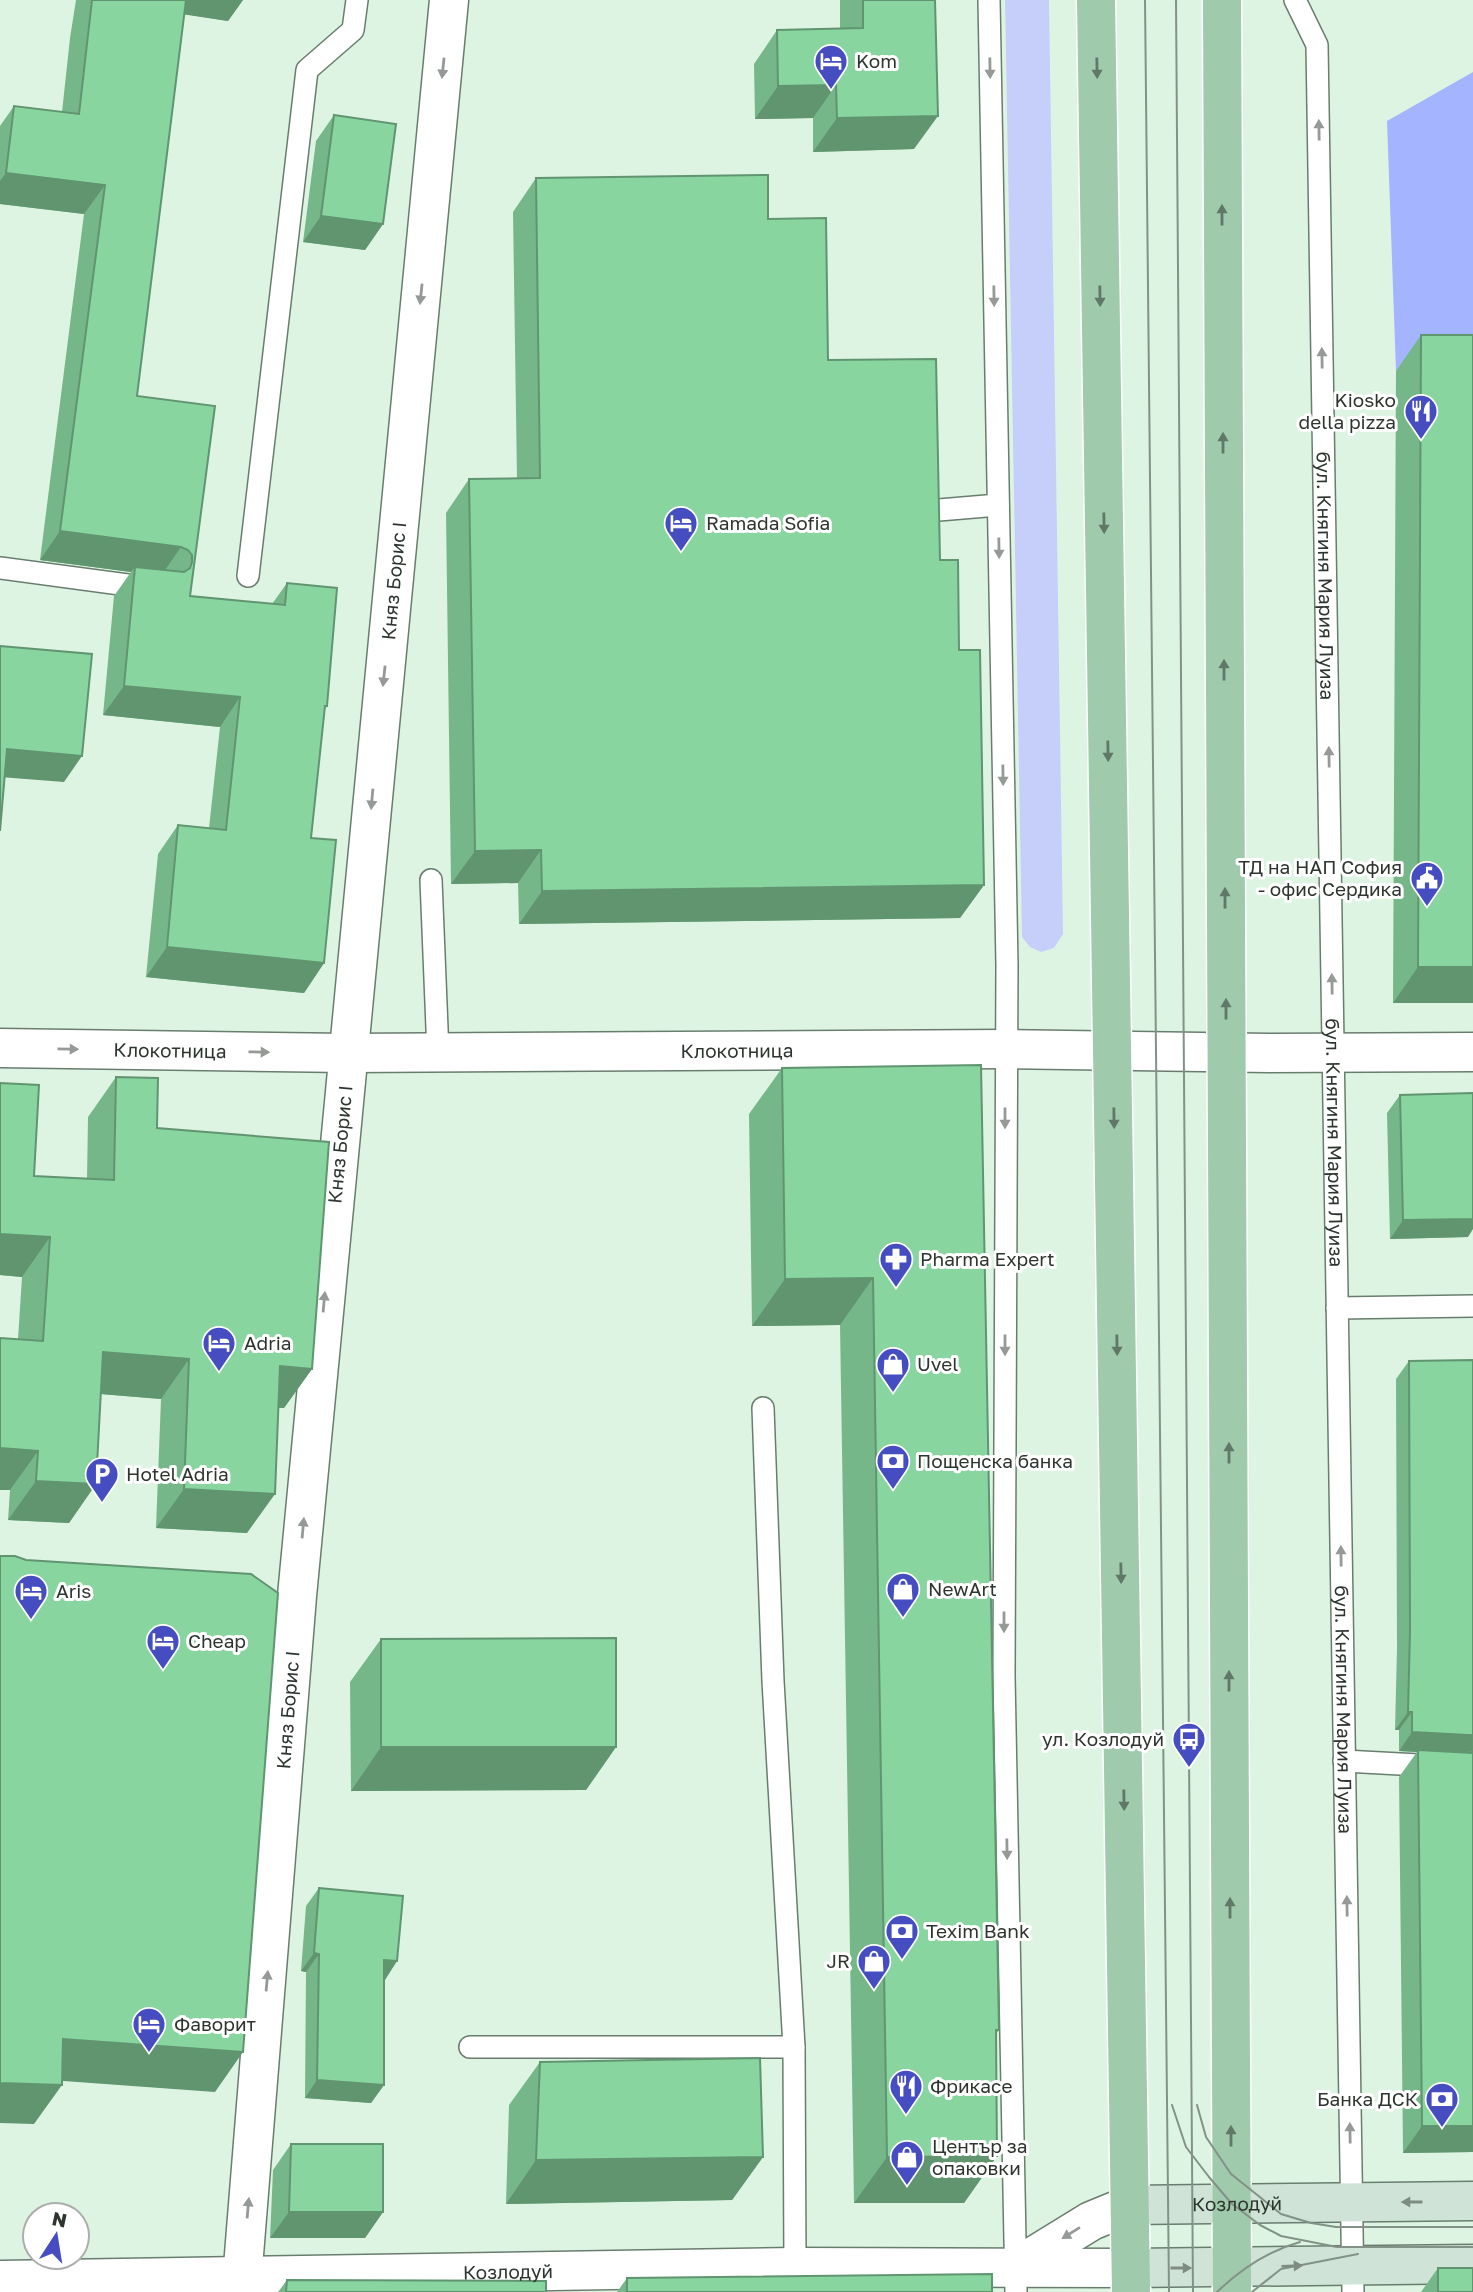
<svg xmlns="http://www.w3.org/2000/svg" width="1473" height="2292" font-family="'Golos Text',sans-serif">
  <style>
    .green { fill: #c6cff9 }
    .forest { fill: #a4b4fe }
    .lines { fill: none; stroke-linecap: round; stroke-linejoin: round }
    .service-casing { stroke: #697d6e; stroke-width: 24 }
    .minor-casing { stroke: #697d6e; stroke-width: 41 }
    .secondary-casing { stroke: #697d6e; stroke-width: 41 }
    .primary-casing { stroke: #fff; stroke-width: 41 }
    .service { stroke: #fff; stroke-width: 21 }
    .minor { stroke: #fff; stroke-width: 38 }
    .secondary { stroke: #cfe4d6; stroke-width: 38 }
    .primary { stroke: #9fcaac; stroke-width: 38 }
    .tram { stroke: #839286; stroke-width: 2 }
    .wall { fill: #76b78a }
    .shaded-wall { fill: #609570 }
    .building { fill: #89d5a0; stroke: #609570; stroke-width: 2 }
    .oneway { fill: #969a97 }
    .oneway2 { fill: #607867 }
    .oneway3 { fill: #7e8c82 }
    .labels { text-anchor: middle; stroke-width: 6; stroke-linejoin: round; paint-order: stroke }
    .poi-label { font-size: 19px; fill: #2d352f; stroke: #fff; text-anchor: start }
    .street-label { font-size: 19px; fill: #2d352f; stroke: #fff }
  </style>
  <rect width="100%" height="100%" fill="#def4e3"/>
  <path class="green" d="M 1005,0 L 1049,0 L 1063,934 L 1054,948 L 1041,952 L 1030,947 L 1022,937 Z"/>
  <path class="forest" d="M 1473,72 L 1473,371 L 1396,371 L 1387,121 Z"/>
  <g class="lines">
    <defs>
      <g id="service">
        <path d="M 989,0 L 1007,965 L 1004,1676 L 1016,2292"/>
        <path id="s1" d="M 1295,0 L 1317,45 L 1353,2292"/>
        <path d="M 927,511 L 998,505"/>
        <path d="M 0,568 L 150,588"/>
        <path d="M 248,576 L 307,70 L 353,30 L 357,0"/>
        <path d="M 431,880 L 438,1053"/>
        <path d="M 1337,1308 L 1473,1306"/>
        <path d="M 763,1408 L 773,1681 L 794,2047 L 795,2267"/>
        <path d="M 1344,1761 L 1456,1767 L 1473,1763"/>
        <path d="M 470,2047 L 794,2047"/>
      </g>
      <g id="minor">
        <path id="s2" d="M 0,1048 L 348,1053 L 1005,1049 L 1269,1053 L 1473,1052"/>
        <path d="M 1016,2267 L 1091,2221 L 1130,2205"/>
        <path id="s3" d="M 0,2280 L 795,2267 L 1131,2268"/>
        <path id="s4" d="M 241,2292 L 297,1596 L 449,0"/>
      </g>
      <g id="secondary">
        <path id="s5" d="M 1130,2205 L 1473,2201"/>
        <path d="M 1131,2268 L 1473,2264"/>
      </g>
      <path id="primary" d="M 1096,0 L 1131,2292
        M 1222,0 L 1232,2292"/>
    </defs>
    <use href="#service" class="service-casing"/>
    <use href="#minor" class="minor-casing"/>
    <use href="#secondary" class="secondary-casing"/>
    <use href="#primary" class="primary-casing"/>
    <use href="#service" class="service"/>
    <use href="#minor" class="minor"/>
    <use href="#secondary" class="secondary"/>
    <use href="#primary" class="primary"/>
    <path class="tram" d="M 1145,0 L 1169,2292
      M 1176,0 L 1193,2292
      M 1172,2105 L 1186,2147 L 1209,2177 L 1232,2204 L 1260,2225 L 1281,2236 L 1337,2247 L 1473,2247
      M 1197,2105 L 1206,2137 L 1231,2174 L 1281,2214 L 1311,2223 L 1336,2227 L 1473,2227
      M 1217,2292 C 1241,2269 1268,2251 1300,2242
      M 1252,2292 L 1281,2269 L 1358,2254"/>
  </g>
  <path class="wall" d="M 76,0 L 243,0 L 228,21 L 184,14 L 137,396 L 215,406 L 190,596 L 272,604 L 287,583 L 327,706 L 325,709 L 311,838 L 324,963 L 304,993 L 146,977 L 158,854 L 178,825 L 209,828 L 220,727 L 103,715 L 114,596 L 131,572 L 40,560 L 84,214 L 0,204 L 0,126 L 14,106 L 62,112 L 70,38 Z
    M 840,0 L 935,0 L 914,149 L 813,152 L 813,118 L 755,119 L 754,64 L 777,30 L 840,29 Z
    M 334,115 L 383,224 L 365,250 L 303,242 L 316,141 Z
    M 536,178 L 768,219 L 828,360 L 940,560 L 959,650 L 984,885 L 960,918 L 519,924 L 518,883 L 451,884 L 446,513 L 469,479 L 517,479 L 513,212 Z
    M 1421,335 L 1473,1003 L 1393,1003 L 1396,371 Z
    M 981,1065 L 999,2030 L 996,2034 L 997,2156 L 964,2203 L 854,2203 L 840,1325 L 752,1326 L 749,1114 L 782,1068 Z
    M 116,1077 L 157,1128 L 312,1369 L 284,1408 L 278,1408 L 247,1533 L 156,1528 L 161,1399 L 101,1394 L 96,1484 L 69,1523 L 8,1520 L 10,1490 L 0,1490 L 0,1338 L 18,1339 L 22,1277 L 0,1275 L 0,1083 L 34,1176 L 87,1179 L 88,1117 Z
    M 1400,1095 L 1468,1237 L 1390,1239 L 1387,1113 Z
    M 1473,1360 L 1473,1751 L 1461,1753 L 1473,2152 L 1403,2153 L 1399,1777 L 1417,1752 L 1399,1751 L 1399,1730 L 1395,1730 L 1397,1648 L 1396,1379 L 1409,1361 Z
    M 381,1639 L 616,1747 L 586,1790 L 351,1791 L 350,1682 Z
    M 319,1888 L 397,1961 L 384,1980 L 384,2085 L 371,2103 L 305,2098 L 306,1972 L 301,1971 L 306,1906 Z
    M 540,2062 L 763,2157 L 732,2200 L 506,2204 L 509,2105 Z
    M 291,2144 L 383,2212 L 365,2238 L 270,2238 L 273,2170 Z
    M 1438,2268 L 1473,2292 L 1421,2292 Z
    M 627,2278 L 992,2292 L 617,2292 Z
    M 287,2280 L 546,2292 L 278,2292 Z"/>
  <path class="shaded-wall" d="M 176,0 L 243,0 L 228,21 L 168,12 Z
    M 836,85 L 813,118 L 755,119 L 778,86 Z
    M 938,116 L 914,149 L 813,152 L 837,118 Z
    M 6,173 L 105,185 L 84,214 L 0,204 L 0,181 Z
    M 321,216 L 383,224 L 365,250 L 303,242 Z
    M 60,531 L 181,547 L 161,576 L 135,567 L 131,572 L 40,560 Z
    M 124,686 L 240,697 L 220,727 L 103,715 Z
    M 7,749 L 82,756 L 64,782 L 0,777 Z
    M 541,850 L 518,883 L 451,884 L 475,851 Z
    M 984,885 L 960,918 L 519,924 L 542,891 Z
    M 167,947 L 324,963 L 304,993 L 146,977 Z
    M 1418,967 L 1473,967 L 1473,1003 L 1393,1003 Z
    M 1473,1219 L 1473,1229 L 1468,1237 L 1390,1239 L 1403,1220 Z
    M 0,1234 L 50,1237 L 22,1277 L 0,1275 Z
    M 873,1278 L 840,1325 L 752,1326 L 785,1279 Z
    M 103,1352 L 189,1359 L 161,1399 L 76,1392 Z
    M 280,1366 L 312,1369 L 284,1408 L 252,1406 Z
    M 0,1448 L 38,1451 L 10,1490 L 0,1490 Z
    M 36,1481 L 96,1484 L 69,1523 L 8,1520 Z
    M 184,1489 L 275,1494 L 247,1533 L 156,1528 Z
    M 1408,1712 L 1412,1712 L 1399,1730 L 1395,1730 Z
    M 1412,1732 L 1473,1735 L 1473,1751 L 1455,1754 L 1399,1751 Z
    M 381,1747 L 616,1747 L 586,1790 L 351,1791 Z
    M 314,1953 L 319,1954 L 306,1972 L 301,1971 Z
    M 384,1960 L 397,1961 L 385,1980 L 371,1978 Z
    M 63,2039 L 243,2052 L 215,2092 L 36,2079 Z
    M 317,2080 L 384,2085 L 371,2103 L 305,2098 Z
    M 0,2083 L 62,2085 L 34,2124 L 0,2123 Z
    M 1422,2126 L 1473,2126 L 1473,2152 L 1403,2153 Z
    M 997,2156 L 964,2203 L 854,2203 L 887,2157 Z
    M 763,2157 L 732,2200 L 506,2204 L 536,2160 Z
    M 289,2212 L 383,2212 L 365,2238 L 270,2238 Z"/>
  <path class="building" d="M 92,0 L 186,0 L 137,396 L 215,406 L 190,596 L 285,605 L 287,583 L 337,588 L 327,706 L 325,706 L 311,838 L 336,840 L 324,963 L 167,947 L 178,825 L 226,830 L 240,697 L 124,686 L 135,567 L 184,572 L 190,568 L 192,562 L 192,555 L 188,550 L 181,547 L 60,531 L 105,185 L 6,173 L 14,106 L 79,114 Z
    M 863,0 L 935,0 L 938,116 L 837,118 L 836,85 L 778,86 L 777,30 L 863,28 Z
    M 334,115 L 396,124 L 383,224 L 321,216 Z
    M 768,175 L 768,219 L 826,218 L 828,360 L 936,359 L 940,560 L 958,560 L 959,650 L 980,650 L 984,885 L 542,891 L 541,850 L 475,851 L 469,479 L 540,478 L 536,178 Z
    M 1421,335 L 1473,335 L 1473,967 L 1418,967 Z
    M 0,646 L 92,654 L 82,756 L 7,749 L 0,831 Z
    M 981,1065 L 999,2030 L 996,2030 L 997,2156 L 887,2157 L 873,1278 L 785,1279 L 782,1068 Z
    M 116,1077 L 158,1078 L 157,1128 L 329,1142 L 312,1369 L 280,1366 L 275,1494 L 184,1489 L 189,1359 L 103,1352 L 96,1484 L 36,1481 L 38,1451 L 0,1448 L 0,1338 L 43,1341 L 50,1237 L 0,1234 L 0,1083 L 39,1085 L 34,1176 L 114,1180 Z
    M 1473,1093 L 1473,1219 L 1403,1220 L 1400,1095 Z
    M 1473,1360 L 1473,1735 L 1468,1735 L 1412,1732 L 1412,1712 L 1408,1712 L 1410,1630 L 1409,1361 Z
    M 0,1556 L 15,1556 L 26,1560 L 251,1574 L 278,1593 L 243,2052 L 63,2039 L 62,2085 L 0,2083 Z
    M 616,1638 L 616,1747 L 381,1747 L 381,1639 Z
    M 1418,1750 L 1473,1753 L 1473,2126 L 1422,2126 Z
    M 319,1888 L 403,1896 L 397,1961 L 384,1960 L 384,2085 L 317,2080 L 319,1954 L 314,1953 Z
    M 760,2058 L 763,2157 L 536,2160 L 540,2062 Z
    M 291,2144 L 383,2144 L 383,2212 L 289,2212 Z
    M 1438,2268 L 1473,2268 L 1473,2292 L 1438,2292 Z
    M 992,2274 L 992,2292 L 627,2292 L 627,2278 Z
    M 287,2280 L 546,2281 L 546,2292 L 286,2292 Z"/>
  <defs><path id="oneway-solid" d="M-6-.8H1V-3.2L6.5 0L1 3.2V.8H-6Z" transform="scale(1.75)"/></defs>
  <g class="oneway">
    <use href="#oneway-solid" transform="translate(443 68) rotate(96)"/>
    <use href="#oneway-solid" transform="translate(990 68) rotate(89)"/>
    <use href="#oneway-solid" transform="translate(1319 130) rotate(-91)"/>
    <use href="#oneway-solid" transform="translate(421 294) rotate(96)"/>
    <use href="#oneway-solid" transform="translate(994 296) rotate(89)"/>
    <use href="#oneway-solid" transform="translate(1322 358) rotate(-91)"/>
    <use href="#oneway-solid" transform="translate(999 548) rotate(89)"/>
    <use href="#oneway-solid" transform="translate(384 676) rotate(96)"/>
    <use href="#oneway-solid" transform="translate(1329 757) rotate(-91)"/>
    <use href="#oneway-solid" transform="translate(1003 775) rotate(89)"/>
    <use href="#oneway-solid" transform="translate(372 799) rotate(95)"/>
    <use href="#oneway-solid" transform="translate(1332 984) rotate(-91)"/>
    <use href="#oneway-solid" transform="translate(68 1049) rotate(1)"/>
    <use href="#oneway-solid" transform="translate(259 1052) rotate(1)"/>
    <use href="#oneway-solid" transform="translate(1005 1118) rotate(90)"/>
    <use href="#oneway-solid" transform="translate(324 1302) rotate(-85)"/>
    <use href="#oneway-solid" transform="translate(1005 1345) rotate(90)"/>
    <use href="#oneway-solid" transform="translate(303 1528) rotate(-85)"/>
    <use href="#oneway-solid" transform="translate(1341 1556) rotate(-91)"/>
    <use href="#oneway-solid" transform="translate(1004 1622) rotate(90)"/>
    <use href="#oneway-solid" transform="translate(1007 1849) rotate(89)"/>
    <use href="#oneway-solid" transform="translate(1347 1906) rotate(-91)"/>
    <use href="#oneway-solid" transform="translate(267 1981) rotate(-85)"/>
    <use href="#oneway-solid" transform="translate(1350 2133) rotate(-91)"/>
    <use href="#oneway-solid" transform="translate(248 2208) rotate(-85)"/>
    <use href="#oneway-solid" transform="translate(1071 2233) rotate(148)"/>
  </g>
  <g class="oneway2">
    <use href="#oneway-solid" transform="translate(1097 68) rotate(89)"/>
    <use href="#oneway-solid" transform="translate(1222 215) rotate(-90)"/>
    <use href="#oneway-solid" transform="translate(1100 296) rotate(89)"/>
    <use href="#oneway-solid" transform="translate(1223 443) rotate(-90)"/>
    <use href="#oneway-solid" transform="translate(1104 523) rotate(89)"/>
    <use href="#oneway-solid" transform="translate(1224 670) rotate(-90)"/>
    <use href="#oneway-solid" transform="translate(1108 751) rotate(89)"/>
    <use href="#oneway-solid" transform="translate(1225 898) rotate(-90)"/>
    <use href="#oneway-solid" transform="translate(1226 1009) rotate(-90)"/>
    <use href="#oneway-solid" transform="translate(1114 1118) rotate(89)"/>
    <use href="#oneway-solid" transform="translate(1117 1345) rotate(89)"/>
    <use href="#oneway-solid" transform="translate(1229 1453) rotate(-90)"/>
    <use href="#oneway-solid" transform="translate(1121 1573) rotate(89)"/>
    <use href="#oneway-solid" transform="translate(1229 1681) rotate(-90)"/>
    <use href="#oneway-solid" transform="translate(1124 1800) rotate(89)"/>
    <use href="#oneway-solid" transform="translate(1230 1908) rotate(-90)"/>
    <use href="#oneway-solid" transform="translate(1231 2136) rotate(-90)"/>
  </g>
  <g class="oneway3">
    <use href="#oneway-solid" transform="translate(1412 2202) rotate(180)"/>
    <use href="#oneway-solid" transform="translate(1292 2266) rotate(-2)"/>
    <use href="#oneway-solid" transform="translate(1181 2268)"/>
  </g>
  <defs>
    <symbol id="hotel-pin" viewBox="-11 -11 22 30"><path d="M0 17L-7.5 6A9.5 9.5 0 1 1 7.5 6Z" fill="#454dc1" stroke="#fff"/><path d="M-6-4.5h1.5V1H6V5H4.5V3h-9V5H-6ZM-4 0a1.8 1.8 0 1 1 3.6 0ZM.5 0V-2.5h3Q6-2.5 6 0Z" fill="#fff"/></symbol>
    <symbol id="restaurant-pin" viewBox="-11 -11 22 30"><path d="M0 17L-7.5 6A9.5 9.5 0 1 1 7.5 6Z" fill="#454dc1" stroke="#fff"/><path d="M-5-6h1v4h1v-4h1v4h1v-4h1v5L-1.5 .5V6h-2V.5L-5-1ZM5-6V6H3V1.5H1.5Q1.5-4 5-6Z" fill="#fff"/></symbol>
    <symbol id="civic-pin" viewBox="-11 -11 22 30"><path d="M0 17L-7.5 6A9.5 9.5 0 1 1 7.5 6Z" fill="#454dc1" stroke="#fff"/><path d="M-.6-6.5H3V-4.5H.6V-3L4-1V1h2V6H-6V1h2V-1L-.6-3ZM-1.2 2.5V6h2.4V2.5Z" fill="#fff"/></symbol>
    <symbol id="pharmacy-pin" viewBox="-11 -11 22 30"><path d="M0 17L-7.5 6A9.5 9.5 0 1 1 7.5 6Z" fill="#454dc1" stroke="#fff"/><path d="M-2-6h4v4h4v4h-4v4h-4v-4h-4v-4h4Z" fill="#fff"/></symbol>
    <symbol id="shop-pin" viewBox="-11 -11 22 30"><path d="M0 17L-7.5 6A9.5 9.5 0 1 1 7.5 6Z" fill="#454dc1" stroke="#fff"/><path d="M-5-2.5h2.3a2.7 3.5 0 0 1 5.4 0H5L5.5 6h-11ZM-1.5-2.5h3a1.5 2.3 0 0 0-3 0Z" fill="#fff"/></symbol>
    <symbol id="bank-pin" viewBox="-11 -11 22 30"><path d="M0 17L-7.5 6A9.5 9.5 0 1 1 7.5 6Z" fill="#454dc1" stroke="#fff"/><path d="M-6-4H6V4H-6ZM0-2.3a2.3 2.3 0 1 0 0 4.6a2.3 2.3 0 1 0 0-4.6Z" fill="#fff"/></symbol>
    <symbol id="parking-pin" viewBox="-11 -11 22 30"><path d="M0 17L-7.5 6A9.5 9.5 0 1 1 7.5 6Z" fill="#454dc1" stroke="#fff"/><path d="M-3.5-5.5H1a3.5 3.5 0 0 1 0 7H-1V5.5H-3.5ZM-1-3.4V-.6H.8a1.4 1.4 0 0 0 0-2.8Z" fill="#fff"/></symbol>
    <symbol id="bus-pin" viewBox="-11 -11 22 30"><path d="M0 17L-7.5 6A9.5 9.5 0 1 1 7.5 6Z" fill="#454dc1" stroke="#fff"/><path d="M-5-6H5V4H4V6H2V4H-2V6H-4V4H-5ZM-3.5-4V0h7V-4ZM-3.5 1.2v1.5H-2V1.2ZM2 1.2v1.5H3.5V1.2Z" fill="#fff"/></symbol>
  </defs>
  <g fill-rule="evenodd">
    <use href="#hotel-pin" x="812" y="42" width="38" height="52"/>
    <use href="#restaurant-pin" x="1402" y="392" width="38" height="52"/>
    <use href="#hotel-pin" x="662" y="504" width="38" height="52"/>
    <use href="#civic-pin" x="1408" y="859" width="38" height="52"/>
    <use href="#pharmacy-pin" x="877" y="1240" width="38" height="52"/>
    <use href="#hotel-pin" x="200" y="1324" width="38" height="52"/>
    <use href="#shop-pin" x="874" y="1345" width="38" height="52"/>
    <use href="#bank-pin" x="874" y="1442" width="38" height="52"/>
    <use href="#parking-pin" x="83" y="1455" width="38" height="52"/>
    <use href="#shop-pin" x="884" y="1570" width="38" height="52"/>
    <use href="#hotel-pin" x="12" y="1572" width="38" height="52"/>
    <use href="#hotel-pin" x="144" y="1622" width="38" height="52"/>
    <use href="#bus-pin" x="1170" y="1720" width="38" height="52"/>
    <use href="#bank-pin" x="883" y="1912" width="38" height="52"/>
    <use href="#shop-pin" x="855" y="1942" width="38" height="52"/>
    <use href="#hotel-pin" x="130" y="2005" width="38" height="52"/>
    <use href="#restaurant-pin" x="887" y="2067" width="38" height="52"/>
    <use href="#bank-pin" x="1423" y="2080" width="38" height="52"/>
    <use href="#shop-pin" x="888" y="2138" width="38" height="52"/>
  </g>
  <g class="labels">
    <g class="poi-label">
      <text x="856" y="68">Kom</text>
      <text x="1396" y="407" text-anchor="end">Kiosko<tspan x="1396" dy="22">della pizza</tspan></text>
      <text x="706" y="530">Ramada Sofia</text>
      <text x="1402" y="874" text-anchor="end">ТД на НАП София<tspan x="1402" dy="22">- офис Сердика</tspan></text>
      <text x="920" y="1266">Pharma Expert</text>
      <text x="244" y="1350">Adria</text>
      <text x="917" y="1371">Uvel</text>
      <text x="917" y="1468">Пощенска банка</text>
      <text x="126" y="1481">Hotel Adria</text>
      <text x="928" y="1596">NewArt</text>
      <text x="56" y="1598">Aris</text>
      <text x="188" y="1648">Cheap</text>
      <text x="1164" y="1746" text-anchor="end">ул. Козлодуй</text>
      <text x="926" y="1938">Texim Bank</text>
      <text x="850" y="1968" text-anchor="end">JR</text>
      <text x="174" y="2031">Фаворит</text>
      <text x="930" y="2093">Фрикасе</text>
      <text x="1418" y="2106" text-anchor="end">Банка ДСК</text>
      <text x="932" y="2153">Център за<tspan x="932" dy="22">опаковки</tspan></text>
    </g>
    <g class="street-label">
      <text dy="7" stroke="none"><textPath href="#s1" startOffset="581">бул. Княгиня Мария Луиза</textPath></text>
      <text dy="7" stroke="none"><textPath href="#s4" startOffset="1718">Княз Борис I</textPath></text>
      <text dy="7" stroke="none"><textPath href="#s2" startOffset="170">Клокотница</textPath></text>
      <text dy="7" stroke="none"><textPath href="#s2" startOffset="737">Клокотница</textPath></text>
      <text dy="7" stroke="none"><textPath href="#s1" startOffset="1148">бул. Княгиня Мария Луиза</textPath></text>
      <text dy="7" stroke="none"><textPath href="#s4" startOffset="1152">Княз Борис I</textPath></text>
      <text dy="7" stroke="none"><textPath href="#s4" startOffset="584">Княз Борис I</textPath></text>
      <text dy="7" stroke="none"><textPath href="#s1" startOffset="1715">бул. Княгиня Мария Луиза</textPath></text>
      <text dy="7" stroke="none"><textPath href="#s5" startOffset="107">Козлодуй</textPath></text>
      <text dy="7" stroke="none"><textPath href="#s3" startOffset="508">Козлодуй</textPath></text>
    </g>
  </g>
  <g transform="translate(56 2236) rotate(12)"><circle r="33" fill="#ffffff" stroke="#abaeac" stroke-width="2"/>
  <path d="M0-5L12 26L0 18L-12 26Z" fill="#454dc1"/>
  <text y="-10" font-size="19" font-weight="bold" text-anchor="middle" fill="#2d352f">N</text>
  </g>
</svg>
